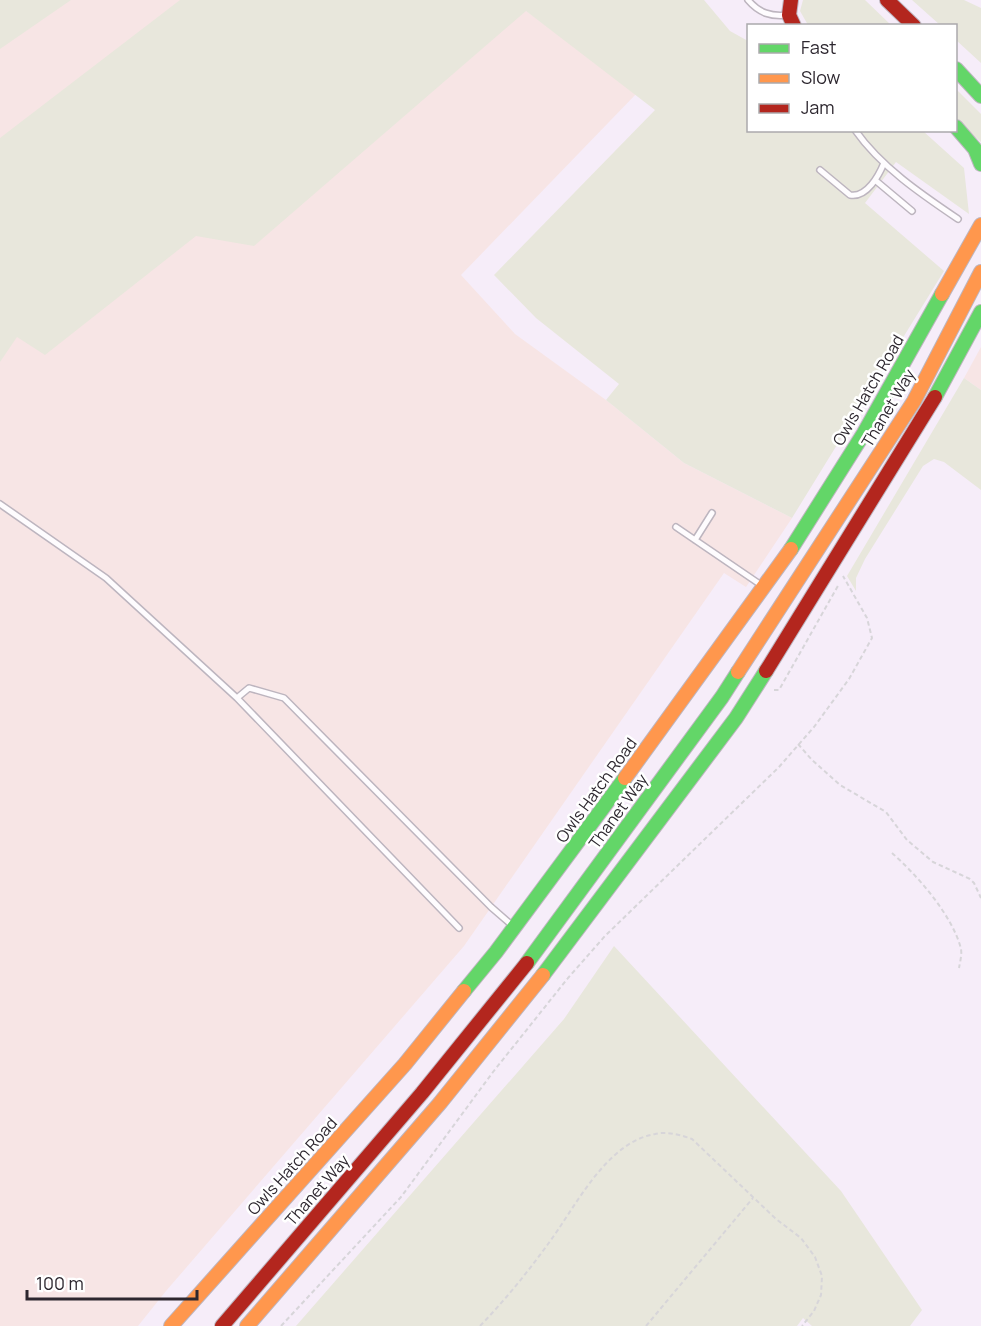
<svg xmlns="http://www.w3.org/2000/svg" width="981" height="1326" font-family="Manrope,sans-serif">
  <style>
    .industrial { fill: #f7e5e5 }
    .green { fill: #e8e7dc }
    .lines { fill: none; stroke-linecap: round; stroke-linejoin: round }
    .lane-casing { stroke: #bdb5bf; stroke-width: 8 }
    .fast-casing { stroke: #bdb5bf; stroke-width: 16 }
    .slow-casing { stroke: #bdb5bf; stroke-width: 16 }
    .jam-casing { stroke: #bdb5bf; stroke-width: 16 }
    .path { stroke: #d7d5d9; stroke-width: 2; stroke-dasharray: 4.5 3; stroke-linecap: butt }
    .lane { stroke: #fefcfe; stroke-width: 5 }
    .fast { stroke: #63d668; stroke-width: 14 }
    .slow { stroke: #ff974d; stroke-width: 14 }
    .jam { stroke: #b3261e; stroke-width: 14 }
    .labels { text-anchor: middle; stroke-width: 5; stroke-linejoin: round; paint-order: stroke }
    .street-label { font-size: 16px; fill: #2d272f; stroke: #fff }
  </style>
  <rect width="100%" height="100%" fill="#f6edf9"/>
  <path class="industrial" d="M 0,0 L 511,0 L 638,92 L 461,275 L 515,334 L 606,400 L 684,463 L 792,518 L 746,587 L 724,573 L 464,946 L 166,1291 L 138,1326 L 0,1326 Z
    M 981,347 L 981,390 L 964,378 Z"/>
  <path class="green" d="M 0,0 L 71,0 L 0,49 Z
    M 180,0 L 704,0 L 730,31 L 748,41 L 748,130 L 923,131 L 964,168 L 969,214 L 896,162 L 865,203 L 944,271 L 792,518 L 684,463 L 606,400 L 619,384 L 536,318 L 494,275 L 655,110 L 526,11 L 254,246 L 196,236 L 45,355 L 17,337 L 0,362 L 0,138 Z
    M 803,0 L 865,0 L 891,25 L 808,25 L 800,11 Z
    M 912,0 L 964,0 L 981,8 L 981,63 L 956,40 L 956,26 L 940,25 Z
    M 956,89 L 981,114 L 981,142 L 956,120 Z
    M 964,378 L 981,390 L 981,490 L 944,462 L 934,459 L 923,466 L 865,559 L 856,578 L 856,591 L 847,576 Z
    M 614,946 L 841,1191 L 922,1310 L 910,1326 L 812,1326 L 803,1318 L 797,1326 L 296,1326 L 564,1019 Z"/>
  <g class="lines">
    <defs>
      <path id="lane" d="M 748,0 C 759,13 771,17 788,15
        M 855,130 C 881,167 921,194 958,219
        M 820,170 L 850,195 C 867,198 879,175 884,163
        M 875,180 L 912,211
        M 0,504 L 106,578 L 237,698 L 459,928
        M 676,527 L 764,587
        M 695,540 L 712,513
        M 237,698 L 249,688 L 284,698 L 491,907 L 514,927"/>
      <path id="fast" d="M 956,69 L 981,96
        M 956,127 L 975,149 L 981,164
        M 935,397 L 981,312
        M 791,549 L 864,433 L 942,294
        M 527,963 L 722,697 L 738,672
        M 543,975 L 736,718 L 766,671
        M 464,991 L 496,952 L 625,778"/>
      <path id="slow" d="M 942,294 L 981,225
        M 738,672 L 914,401 L 981,272
        M 625,778 L 791,549
        M 171,1326 L 405,1064 L 464,991
        M 247,1326 L 440,1103 L 543,975"/>
      <path id="jam" d="M 791,0 L 789,15 L 794,26
        M 887,0 L 914,26
        M 766,671 L 935,397
        M 222,1326 L 422,1093 L 527,963"/>
    </defs>
    <use href="#lane" class="lane-casing"/>
    <use href="#fast" class="fast-casing"/>
    <use href="#slow" class="slow-casing"/>
    <use href="#jam" class="jam-casing"/>
    <path class="path" d="M 774,690 L 779,690 L 839,584
      M 798,744 L 812,760 L 840,785 L 886,812 L 907,840 L 933,862 L 970,879 L 974,883 L 981,898
      M 892,853 C 917,875 953,916 961,949 C 962,955 960,962 959,968
      M 281,1326 L 401,1197 L 493,1072 L 568,978 L 605,936 L 779,767 L 814,727 L 849,679 L 872,638 L 867,618 L 843,576
      M 480,1326 C 505,1300 527,1273 548,1244 C 575,1208 606,1142 655,1134 C 667,1131 681,1135 692,1139 L 776,1219 L 801,1238 L 815,1257 L 822,1276 L 821,1295 L 814,1311 L 802,1326
      M 646,1326 L 753,1198"/>
    <use href="#lane" class="lane"/>
    <use href="#fast" class="fast"/>
    <use href="#slow" class="slow"/>
    <use href="#jam" class="jam"/>
  </g>
  <g class="labels">
    <g class="street-label">
      <text transform="translate(868 390) rotate(-60)" y="6">Owls Hatch Road</text>
      <text transform="translate(888 408) rotate(-59)" y="6">Thanet Way</text>
      <text transform="translate(596 790) rotate(-54)" y="6">Owls Hatch Road</text>
      <text transform="translate(618 811) rotate(-54)" y="6">Thanet Way</text>
      <text transform="translate(292 1166) rotate(-48)" y="6">Owls Hatch Road</text>
      <text transform="translate(317 1190) rotate(-49)" y="6">Thanet Way</text>
    </g>
  </g>
  <rect x="747" y="24" width="210" height="108" fill="#ffffff" stroke="#aba9ac" stroke-width="1.5"/>
  <rect x="759" y="44" width="30" height="9" fill="#63d668" stroke="#aba9ac" stroke-width="1.5"/>
  <text x="801" y="54" font-size="18" fill="#2d272f">Fast</text>
  <rect x="759" y="74" width="30" height="9" fill="#ff974d" stroke="#aba9ac" stroke-width="1.5"/>
  <text x="801" y="84" font-size="18" fill="#2d272f">Slow</text>
  <rect x="759" y="104" width="30" height="9" fill="#b3261e" stroke="#aba9ac" stroke-width="1.5"/>
  <text x="801" y="114" font-size="18" fill="#2d272f">Jam</text>
  <path d="M27 1290v9h170v-9" fill="none" stroke="#2d272f" stroke-width="3"/>
  <text x="36" y="1290" font-size="18" fill="#2d272f" stroke="#ffffff" stroke-width="4.5" paint-order="stroke">100 m</text>
</svg>
